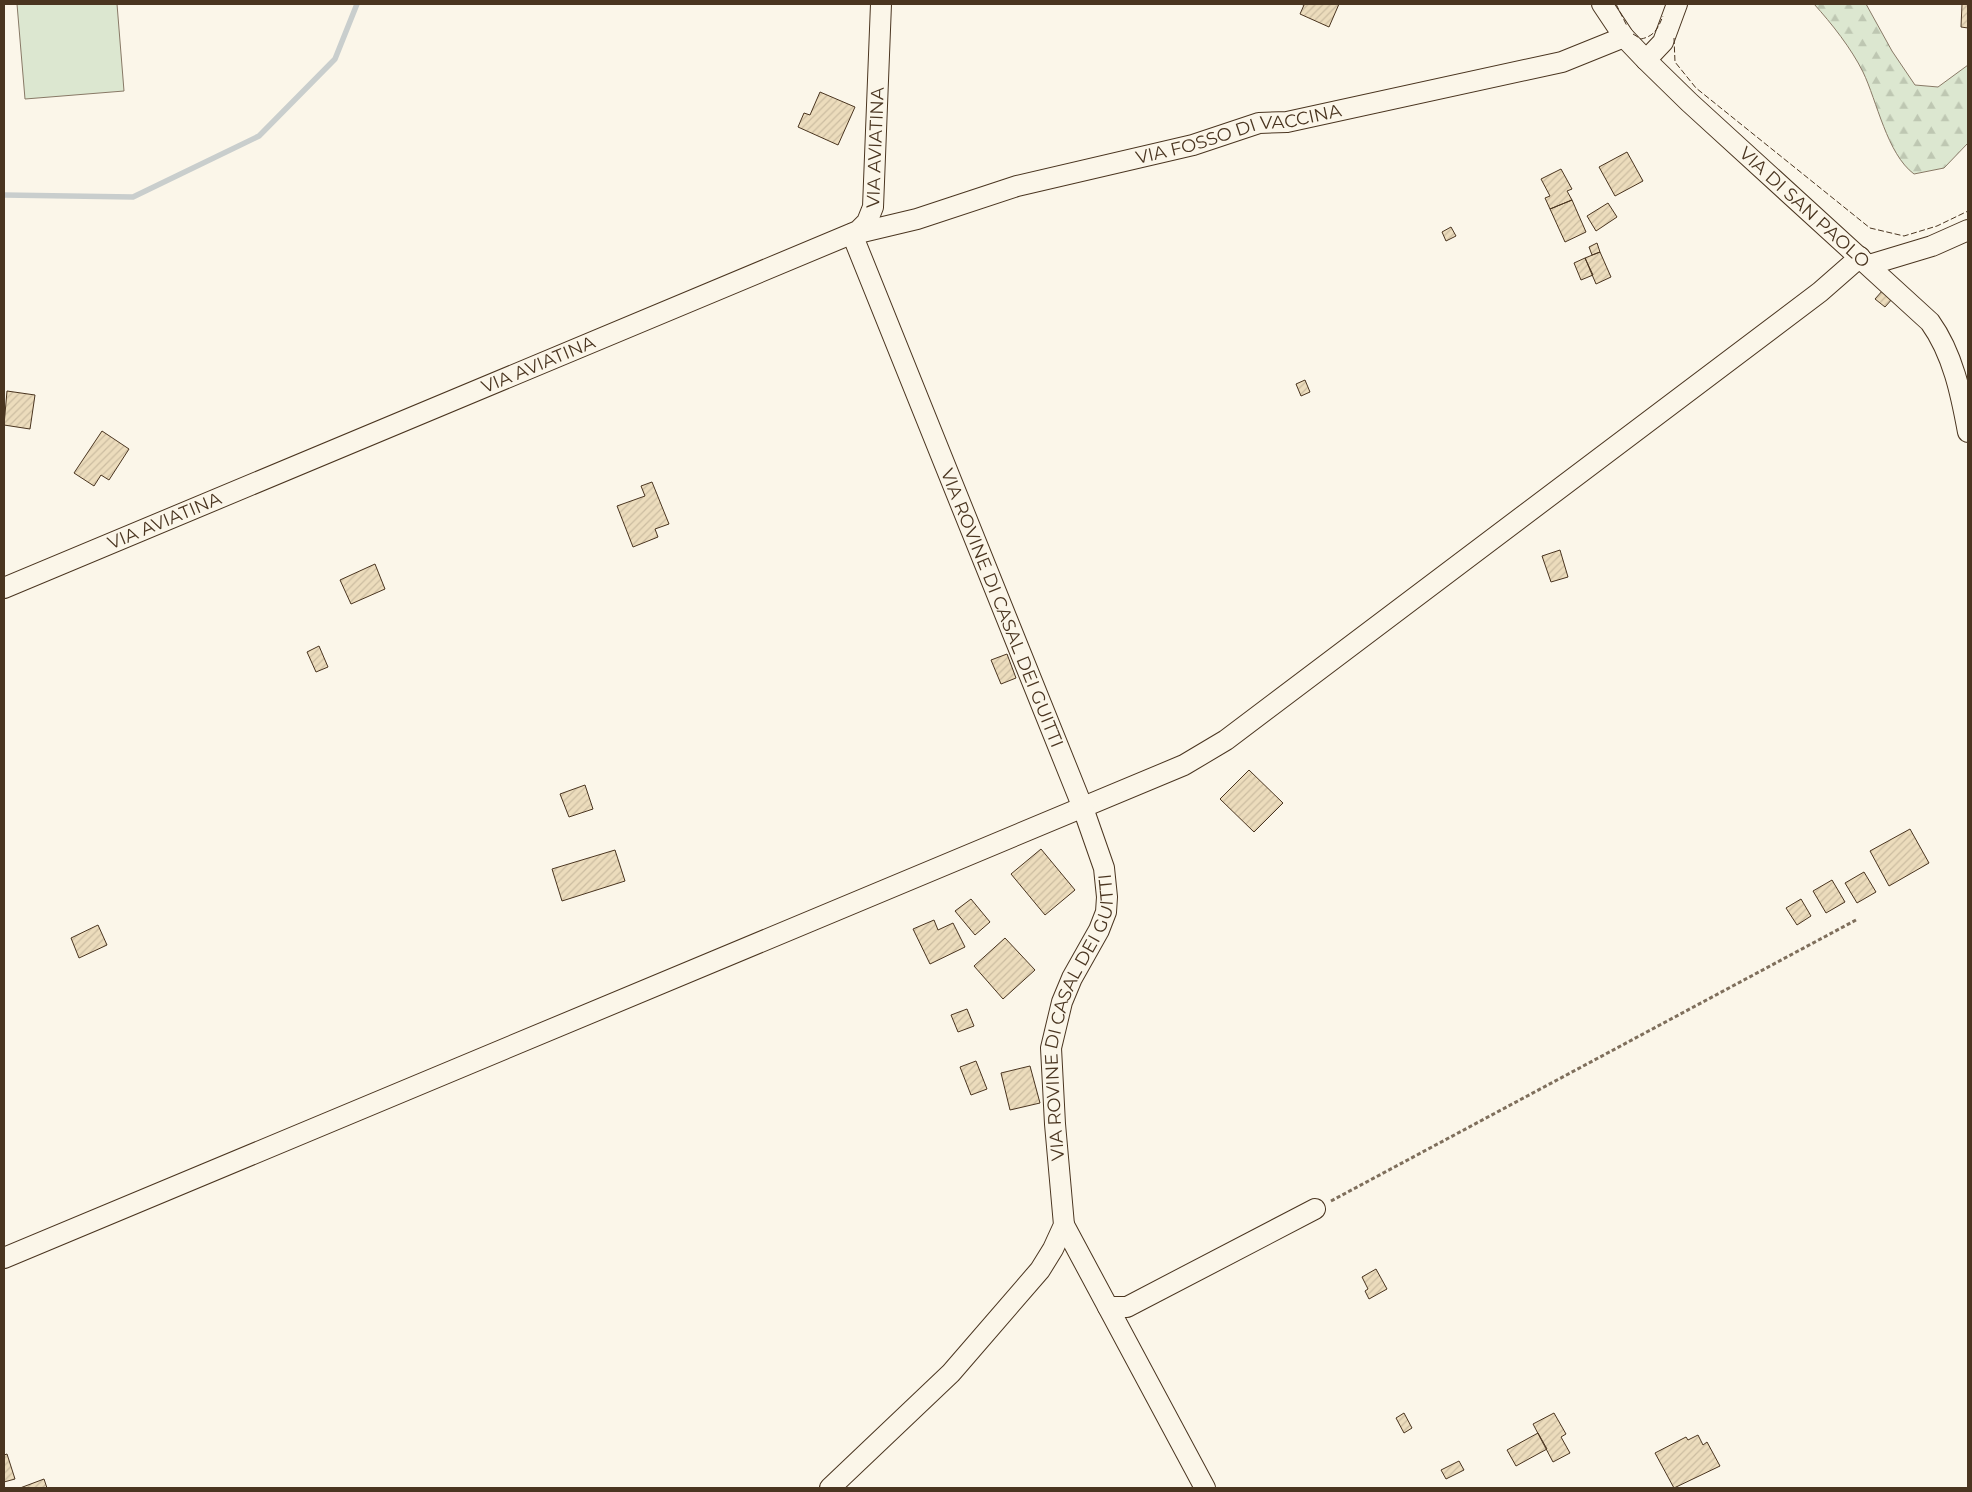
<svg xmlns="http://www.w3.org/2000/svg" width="1972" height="1492" font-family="Montserrat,sans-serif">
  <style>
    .forest { fill: url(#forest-firs); stroke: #887966 }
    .garden { fill: #dce7d0; stroke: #887966 }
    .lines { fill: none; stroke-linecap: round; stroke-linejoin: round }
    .stream { stroke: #c9cecd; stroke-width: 5.5 }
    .building { fill: url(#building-hatch); stroke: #4a3520 }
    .minor-casing { stroke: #4a3520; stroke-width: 22 }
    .path { stroke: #7f6f5c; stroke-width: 3; stroke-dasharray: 4 2.5; stroke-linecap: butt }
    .minor { stroke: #fbf6e9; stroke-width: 20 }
    .fence { stroke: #4a3520; stroke-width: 1; stroke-dasharray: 6 2.5; stroke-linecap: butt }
    .labels { text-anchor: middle; stroke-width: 4; stroke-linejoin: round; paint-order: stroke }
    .street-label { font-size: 18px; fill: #4a3520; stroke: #fbf6e9 }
  </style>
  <defs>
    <pattern id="forest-firs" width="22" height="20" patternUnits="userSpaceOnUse" patternTransform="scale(1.25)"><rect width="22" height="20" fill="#dce7d0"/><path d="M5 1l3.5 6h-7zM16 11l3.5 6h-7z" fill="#bec7b2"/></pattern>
    <pattern id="building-hatch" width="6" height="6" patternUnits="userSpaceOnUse" patternTransform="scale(1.25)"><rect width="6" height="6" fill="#ecdcbc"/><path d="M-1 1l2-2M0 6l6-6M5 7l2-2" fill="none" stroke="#ccbda1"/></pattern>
  </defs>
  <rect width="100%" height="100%" fill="#fbf6e9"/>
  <path class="forest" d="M 1814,4 L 1866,4 L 1892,51 L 1915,85 L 1938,87 L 1968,65 L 1968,143 L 1944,168 L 1914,174 C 1887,154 1877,101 1863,72 C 1851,48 1832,24 1814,4 Z"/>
  <path class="garden" d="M 17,4 L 117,4 L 124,91 L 25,99 Z"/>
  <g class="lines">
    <path class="stream" d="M 4,195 L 133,197 L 259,136 L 335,59 L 357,4"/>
  </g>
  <path class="building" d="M 1300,4 L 1339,4 L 1329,27 L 1300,14 L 1304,5 Z
    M 1962,4 L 1968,4 L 1968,28 L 1961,27 Z
    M 820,92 L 855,107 L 838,145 L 798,127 L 804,113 L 810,115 Z
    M 1627,152 L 1643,181 L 1615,196 L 1599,167 Z
    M 1561,169 L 1572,189 L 1567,191 L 1572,200 L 1550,209 L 1545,198 L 1550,196 L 1541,179 Z
    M 1572,200 L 1586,232 L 1565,242 L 1550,209 Z
    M 1608,203 L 1617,217 L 1596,231 L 1587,216 Z
    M 1451,227 L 1456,236 L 1446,241 L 1442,232 Z
    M 1597,243 L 1600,252 L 1592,255 L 1589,247 Z
    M 1600,252 L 1611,277 L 1596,284 L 1585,258 Z
    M 1585,258 L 1593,275 L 1581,280 L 1574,263 Z
    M 1883,290 L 1893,298 L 1885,307 L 1875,299 Z
    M 1305,380 L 1310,392 L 1301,396 L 1296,384 Z
    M 7,391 L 35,395 L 30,429 L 4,425 Z
    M 102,431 L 129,449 L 109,480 L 101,475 L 94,486 L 74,473 Z
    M 652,482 L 669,524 L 655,529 L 658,537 L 633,547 L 617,506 L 645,496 L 641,486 Z
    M 1560,550 L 1568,577 L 1551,582 L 1542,556 Z
    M 375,564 L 385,589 L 351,604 L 340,580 Z
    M 319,646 L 328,667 L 316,672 L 307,652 Z
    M 1007,654 L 1016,678 L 1001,684 L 991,660 Z
    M 1249,770 L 1283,803 L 1254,832 L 1220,799 Z
    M 585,785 L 593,809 L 569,817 L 560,794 Z
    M 1910,829 L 1929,863 L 1889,886 L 1870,851 Z
    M 1041,849 L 1075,890 L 1045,915 L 1011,874 Z
    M 615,850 L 625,881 L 562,901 L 552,869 Z
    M 1864,872 L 1876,892 L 1857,903 L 1845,883 Z
    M 1832,880 L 1845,902 L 1826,913 L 1813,891 Z
    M 971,899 L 990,922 L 975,935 L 955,911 Z
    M 1801,899 L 1811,916 L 1797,925 L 1786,908 Z
    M 934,920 L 938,930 L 953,923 L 965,947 L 930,964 L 913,929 Z
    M 98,925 L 107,945 L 79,958 L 71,938 Z
    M 1005,938 L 1035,970 L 1003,999 L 974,966 Z
    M 967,1009 L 974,1026 L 958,1032 L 951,1015 Z
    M 976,1061 L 987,1089 L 971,1095 L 960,1067 Z
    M 1030,1066 L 1040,1103 L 1010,1110 L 1001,1073 Z
    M 1376,1269 L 1387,1289 L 1369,1299 L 1365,1291 L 1368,1289 L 1362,1277 Z
    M 1404,1413 L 1412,1428 L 1404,1433 L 1396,1418 Z
    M 1554,1413 L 1566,1434 L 1561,1437 L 1570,1453 L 1553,1462 L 1533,1424 Z
    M 1538,1433 L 1547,1449 L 1516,1466 L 1507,1450 Z
    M 1698,1435 L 1703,1445 L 1707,1442 L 1720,1466 L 1674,1488 L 1655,1453 L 1686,1437 L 1688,1440 Z
    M 7,1454 L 15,1479 L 4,1482 L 4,1455 Z
    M 1459,1461 L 1464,1470 L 1446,1479 L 1441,1470 Z
    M 44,1479 L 47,1488 L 20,1488 Z"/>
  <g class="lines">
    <defs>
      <g id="minor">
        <path id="s1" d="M 1602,4 L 1624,37 L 1646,60 L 1689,102 L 1930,322 C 1953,354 1961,394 1968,432"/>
        <path d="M 1646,60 L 1663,42 L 1677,4"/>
        <path id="s2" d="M 854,234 L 917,219 L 1017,186 L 1193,145 L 1259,123 L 1287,122 L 1562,62 L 1624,37"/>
        <path d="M 1869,265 L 1932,246 L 1968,230"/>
        <path id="s3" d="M 4,588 L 858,231 L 867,222 L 873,207 L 881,4"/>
        <path d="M 1064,1225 L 1205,1488"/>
        <path d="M 4,1258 L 1184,765 L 1226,740 L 1275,703 L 1820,292 L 1860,257"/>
        <path d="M 1108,1307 L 1127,1307 L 1315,1209"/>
        <path id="s4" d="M 830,1488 L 951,1373 L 1040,1270 L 1053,1249 L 1064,1225 L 1055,1124 L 1051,1048 L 1062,1002 L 1072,978 L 1099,930 L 1106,912 L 1107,897 L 1104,868 L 1083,808 L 852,234"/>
      </g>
    </defs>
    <use href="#minor" class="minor-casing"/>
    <path class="path" d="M 1331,1201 L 1856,920"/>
    <use href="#minor" class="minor"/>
    <path class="fence" d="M 1616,4 L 1627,26
      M 1633,34 L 1641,39 C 1655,36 1658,28 1663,16
      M 1674,38 L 1675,62 L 1696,88 L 1870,228 L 1904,236 L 1937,226 L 1968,211"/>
  </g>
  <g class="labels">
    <g class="street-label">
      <text dy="6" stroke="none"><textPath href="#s2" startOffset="398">VIA FOSSO DI VACCINA</textPath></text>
      <text dy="6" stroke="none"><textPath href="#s3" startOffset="1014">VIA AVIATINA</textPath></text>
      <text dy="6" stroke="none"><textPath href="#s1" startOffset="288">VIA DI SAN PAOLO</textPath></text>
      <text dy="6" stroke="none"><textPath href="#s3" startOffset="579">VIA AVIATINA</textPath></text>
      <text dy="6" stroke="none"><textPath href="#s3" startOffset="174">VIA AVIATINA</textPath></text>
      <text transform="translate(1002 608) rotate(68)" y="6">VIA ROVINE DI CASAL DEI GUITTI</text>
      <text dy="6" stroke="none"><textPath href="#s4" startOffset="568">VIA ROVINE DI CASAL DEI GUITTI</textPath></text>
    </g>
  </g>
  <rect width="1972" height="1492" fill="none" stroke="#4a3520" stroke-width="10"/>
</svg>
